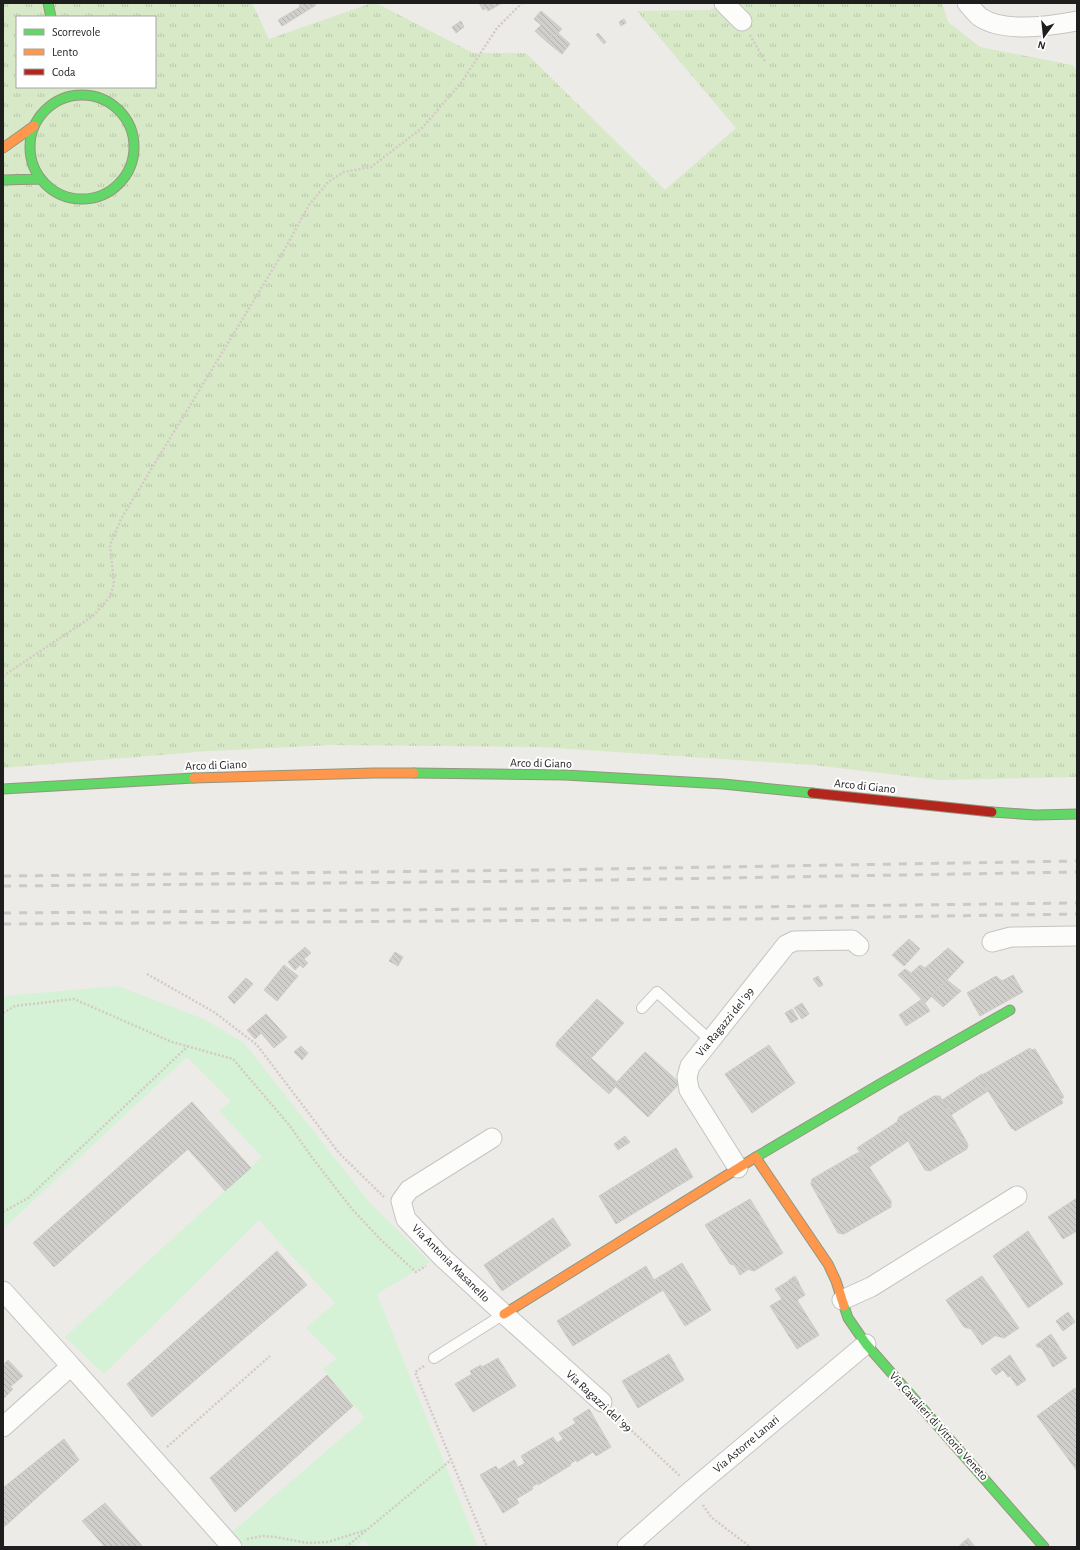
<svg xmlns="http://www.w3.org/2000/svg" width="1080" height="1550" font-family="'Alegreya Sans',sans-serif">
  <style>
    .grass { fill: url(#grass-tufts); fill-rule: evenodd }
    .park { fill: #d5f2d6 }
    .building { fill: url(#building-back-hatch); stroke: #cfccc8 }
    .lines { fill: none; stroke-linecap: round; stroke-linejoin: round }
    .lane-casing { stroke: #c5c4c3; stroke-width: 12 }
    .street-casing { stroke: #c5c4c3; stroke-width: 21 }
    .fast-casing { stroke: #93967f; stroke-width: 11 }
    .slow-casing { stroke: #93967f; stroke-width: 11 }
    .jam-casing { stroke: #93967f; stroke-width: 11 }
    .path { stroke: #d5c9c6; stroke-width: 2.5; stroke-dasharray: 2 2; stroke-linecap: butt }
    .lane { stroke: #fcfcfb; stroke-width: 10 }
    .street { stroke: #fcfcfb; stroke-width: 19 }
    .fast { stroke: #63d668; stroke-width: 9 }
    .slow { stroke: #ff974d; stroke-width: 9 }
    .jam { stroke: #b3261e; stroke-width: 9 }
    .rail { stroke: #cacac9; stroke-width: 3; stroke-dasharray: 8 8; stroke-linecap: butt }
    .labels { text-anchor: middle; stroke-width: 4; stroke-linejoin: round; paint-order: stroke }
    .street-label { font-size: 12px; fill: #1e1e1e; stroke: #fff }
  </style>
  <defs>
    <pattern id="grass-tufts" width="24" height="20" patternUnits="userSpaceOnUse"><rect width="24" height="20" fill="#d7e9c7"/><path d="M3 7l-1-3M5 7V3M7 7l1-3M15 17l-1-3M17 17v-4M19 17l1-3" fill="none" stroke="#b8c7aa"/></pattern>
    <pattern id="building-back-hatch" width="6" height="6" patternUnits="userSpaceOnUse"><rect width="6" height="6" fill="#d0cfcc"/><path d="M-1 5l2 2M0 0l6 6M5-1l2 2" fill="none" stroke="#b2b1af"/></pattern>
  </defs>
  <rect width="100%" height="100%" fill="#ecebe7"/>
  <path class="grass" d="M 3,3 L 252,3 L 269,39 L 372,3 L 376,3 L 473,53 L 526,53 L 665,190 L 736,128 L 637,11 L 709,10 L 731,3 L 942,3 L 948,22 L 980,47 L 1072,65 L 1077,70 L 1077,777 L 940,780 L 813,765 L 540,747 L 332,745 L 209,751 L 3,768 ZM 17,17 L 155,17 L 155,87 L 17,87 Z"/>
  <path class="park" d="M 118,986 L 204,1019 L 244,1043 L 370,1203 L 430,1262 L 377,1294 L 478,1547 L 370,1547 L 364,1540 L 356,1547 L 246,1547 L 232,1532 L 365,1418 L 323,1369 L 337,1359 L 306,1328 L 335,1303 L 259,1220 L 104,1374 L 65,1337 L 262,1157 L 219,1111 L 231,1101 L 187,1057 L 3,1229 L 3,996 Z"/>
  <path class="building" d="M 299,3 L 314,3 L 316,5 L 282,26 L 278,20 L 300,7 Z
    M 479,3 L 502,3 L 488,11 L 486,8 L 483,10 Z
    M 541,11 L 562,29 L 554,37 L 552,35 L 547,42 L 535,31 L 541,25 L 534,19 Z
    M 624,19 L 626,23 L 621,26 L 619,22 Z
    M 461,21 L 464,27 L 456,33 L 452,27 Z
    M 558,33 L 570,44 L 562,54 L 547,42 L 552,35 L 554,37 Z
    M 598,33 L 606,42 L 604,44 L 596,35 Z
    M 909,939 L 920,949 L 904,966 L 892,955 Z
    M 305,947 L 311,953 L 304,959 L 308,963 L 303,968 L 300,965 L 295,970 L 288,962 Z
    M 948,948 L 964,962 L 925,1003 L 909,986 L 913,983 L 907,977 L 920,965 L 925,968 Z
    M 395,952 L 403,957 L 398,966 L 389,961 Z
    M 284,965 L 298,976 L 277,1001 L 264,990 Z
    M 905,969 L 911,973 L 907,977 L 913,983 L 909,986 L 898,975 Z
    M 1013,975 L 1023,992 L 980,1016 L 967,993 L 996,976 L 1002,981 Z
    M 818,976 L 823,985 L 819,987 L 813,979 Z
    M 246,978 L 253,984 L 234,1004 L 228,997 Z
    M 947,980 L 961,991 L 943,1007 L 931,996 Z
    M 597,999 L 624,1023 L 581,1069 L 556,1046 L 557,1042 Z
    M 922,999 L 930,1011 L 906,1026 L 899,1015 Z
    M 802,1003 L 809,1014 L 802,1019 L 794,1008 Z
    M 792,1009 L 798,1019 L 791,1023 L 785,1013 Z
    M 266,1014 L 287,1037 L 274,1048 L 261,1033 L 255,1039 L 247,1030 Z
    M 769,1045 L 795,1083 L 752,1113 L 725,1074 Z
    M 301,1046 L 308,1053 L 302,1060 L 294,1052 Z
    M 1030,1048 L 1032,1050 L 1035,1049 L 1064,1097 L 1061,1099 L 1063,1103 L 1015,1131 L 1013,1128 L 1012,1129 L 985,1086 L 982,1080 L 984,1078 L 982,1075 Z
    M 645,1052 L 680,1083 L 648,1117 L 614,1085 Z
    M 591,1058 L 617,1082 L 614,1085 L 616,1086 L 609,1094 L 581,1069 Z
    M 982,1074 L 984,1078 L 982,1080 L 988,1091 L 951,1115 L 942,1100 Z
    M 934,1096 L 940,1096 L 968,1144 L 967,1149 L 930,1171 L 925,1170 L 897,1122 L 899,1117 Z
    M 192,1102 L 251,1168 L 225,1191 L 188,1149 L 54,1267 L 33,1243 Z
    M 897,1122 L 908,1141 L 869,1167 L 857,1148 Z
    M 625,1136 L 630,1142 L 618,1150 L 614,1144 Z
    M 676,1148 L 693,1177 L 616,1224 L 599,1196 Z
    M 857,1153 L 860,1153 L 891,1201 L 891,1207 L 844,1234 L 838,1233 L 811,1184 L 812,1179 Z
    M 1077,1198 L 1077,1231 L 1063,1239 L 1048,1217 Z
    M 750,1199 L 783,1253 L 754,1271 L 730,1264 L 705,1225 Z
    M 553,1218 L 571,1245 L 502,1291 L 484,1265 Z
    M 1028,1231 L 1063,1284 L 1028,1308 L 993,1256 Z
    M 277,1251 L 307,1285 L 152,1417 L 127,1384 Z
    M 682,1263 L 711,1310 L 685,1326 L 663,1290 L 573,1346 L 557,1321 L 646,1266 L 654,1280 Z
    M 735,1266 L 749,1269 L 740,1275 Z
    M 795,1276 L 799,1283 L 789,1280 Z
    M 982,1276 L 1019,1328 L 1004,1338 L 964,1327 L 946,1300 Z
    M 790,1280 L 798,1282 L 805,1295 L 797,1300 L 819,1335 L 797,1349 L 770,1306 L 782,1299 L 775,1289 Z
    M 1068,1312 L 1075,1322 L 1063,1331 L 1056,1321 Z
    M 971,1329 L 996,1335 L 982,1345 Z
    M 1051,1334 L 1063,1353 L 1037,1347 L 1036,1345 Z
    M 1041,1347 L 1064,1354 L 1067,1358 L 1053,1367 Z
    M 669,1354 L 684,1380 L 638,1408 L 622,1381 Z
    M 1010,1355 L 1026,1380 L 1017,1386 L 1010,1376 L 1008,1377 L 1003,1370 L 996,1375 L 991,1369 Z
    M 498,1358 L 516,1386 L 473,1412 L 455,1384 L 472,1374 L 470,1371 L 481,1365 L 482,1367 Z
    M 8,1360 L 23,1376 L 10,1387 L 13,1389 L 3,1399 L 3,1365 Z
    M 327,1375 L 353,1406 L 235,1512 L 210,1478 Z
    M 1075,1388 L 1077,1391 L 1077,1471 L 1037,1416 Z
    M 589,1409 L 611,1447 L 596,1456 L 593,1452 L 577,1462 L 576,1460 L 570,1464 L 571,1465 L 538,1485 L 538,1483 L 532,1487 L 533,1489 L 516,1499 L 519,1503 L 503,1513 L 480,1475 L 496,1466 L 498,1470 L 514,1460 L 518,1467 L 525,1463 L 521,1456 L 553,1437 L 557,1443 L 563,1439 L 559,1433 L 576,1423 L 573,1419 Z
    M 64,1439 L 79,1460 L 3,1528 L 3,1488 Z
    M 105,1503 L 143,1547 L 105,1547 L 82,1521 Z
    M 968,1538 L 975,1547 L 958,1547 Z"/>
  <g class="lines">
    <defs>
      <path id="lane" d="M 642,1008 L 657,992 L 710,1040
        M 434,1358 L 504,1314"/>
      <path id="street" d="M 724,3 L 742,21
        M 967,3 C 971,7 975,13 980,17 C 1003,33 1051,26 1077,21
        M 992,942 L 1011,937 L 1077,936
        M 492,1138 L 409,1190 L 401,1201 L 406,1219 L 442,1257 L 504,1314 L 602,1402
        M 738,1168 L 689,1090 L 687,1077 L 690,1066 L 786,945 L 794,941 L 852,940 L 859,946
        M 3,1291 L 71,1366
        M 842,1300 L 871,1287 L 1017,1196
        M 3,1427 L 71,1366 L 232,1547
        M 627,1547 L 693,1489 L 866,1344"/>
      <path id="fast" d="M 48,3 L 51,17
        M30 147a52 52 0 1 1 104 0a52 52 0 1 1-104 0Z
        M 3,180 L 41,179
        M 414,773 L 565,775 L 723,784 L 812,793
        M 3,789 L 194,778
        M 992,812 L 1036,815 L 1077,814
        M 756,1157 L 880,1084 L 1010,1010
        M 844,1306 L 848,1318 L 866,1344 L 1044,1547"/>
      <path id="slow" d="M 3,148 L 34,126
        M 194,778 L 374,773 L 414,773
        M 756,1158 L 828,1264 L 836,1281 L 844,1306
        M 504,1314 L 756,1157"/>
      <path id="jam" d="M 812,793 L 992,812"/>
    </defs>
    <use href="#lane" class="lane-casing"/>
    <use href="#street" class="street-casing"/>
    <use href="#fast" class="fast-casing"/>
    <use href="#slow" class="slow-casing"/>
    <use href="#jam" class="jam-casing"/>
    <path class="path" d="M 750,35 L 766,63
      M 3,676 L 93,616 L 109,598 L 114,584 L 110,545 L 121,519 L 282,254 L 309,205 L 328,182 L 344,172 L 371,167 L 422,128 L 461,83 L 497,28 L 522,3
      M 147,974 L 214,1012 L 257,1045 L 339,1153 L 384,1197
      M 3,1013 L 15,1006 L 74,999 L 172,1042 L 233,1059 L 290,1126 L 311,1156 L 352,1209 L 381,1240 L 416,1272 L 426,1266
      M 3,1212 L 28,1198 L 188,1046
      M 424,1366 L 415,1372 L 487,1547
      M 614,1414 L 680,1476
      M 167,1447 L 270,1356
      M 703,1505 L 711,1517 L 750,1547
      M 247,1539 L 263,1536 L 275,1537 L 308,1543 L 328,1542 L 366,1530
      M 346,1547 L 451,1460"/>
    <use href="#lane" class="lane"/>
    <use href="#street" class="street"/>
    <use href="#fast" class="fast"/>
    <use href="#slow" class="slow"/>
    <use href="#jam" class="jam"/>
    <path class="rail" d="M 3,876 L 542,870 L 1077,861
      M 3,886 L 545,881 L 1077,872
      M 3,913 L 747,907 L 1077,903
      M 3,924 L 748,919 L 1077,914"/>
  </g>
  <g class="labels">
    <g class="street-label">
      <text transform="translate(541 763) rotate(1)" y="4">Arco di Giano</text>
      <text transform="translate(216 765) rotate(-2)" y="4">Arco di Giano</text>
      <text transform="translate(865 786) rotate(6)" y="4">Arco di Giano</text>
      <text transform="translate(725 1022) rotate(-51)" y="4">Via Ragazzi del '99</text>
      <text transform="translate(451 1263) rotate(45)" y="4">Via Antonia Masanello</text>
      <text transform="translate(599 1401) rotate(43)" y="4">Via Ragazzi del '99</text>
      <text transform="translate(939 1426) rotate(48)" y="4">Via Cavalieri di Vittorio Veneto</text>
      <text transform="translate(746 1444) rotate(-40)" y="4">Via Astorre Lanari</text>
    </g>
  </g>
  <rect width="1080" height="1550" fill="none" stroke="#1e1e1e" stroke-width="8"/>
  <rect x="16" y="16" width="140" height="72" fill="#ffffff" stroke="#a5a5a5"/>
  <rect x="24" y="29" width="20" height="6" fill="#63d668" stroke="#a5a5a5"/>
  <text x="52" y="36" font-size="12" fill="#1e1e1e">Scorrevole</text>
  <rect x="24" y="49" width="20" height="6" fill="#ff974d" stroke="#a5a5a5"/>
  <text x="52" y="56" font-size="12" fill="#1e1e1e">Lento</text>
  <rect x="24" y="69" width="20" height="6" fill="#b3261e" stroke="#a5a5a5"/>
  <text x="52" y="76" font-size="12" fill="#1e1e1e">Coda</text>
  <g transform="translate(1044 36) rotate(195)" stroke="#ffffff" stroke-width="3" paint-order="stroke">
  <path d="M0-3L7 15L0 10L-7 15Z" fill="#1e1e1e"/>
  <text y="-6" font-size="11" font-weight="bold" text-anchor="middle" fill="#1e1e1e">N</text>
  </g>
</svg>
